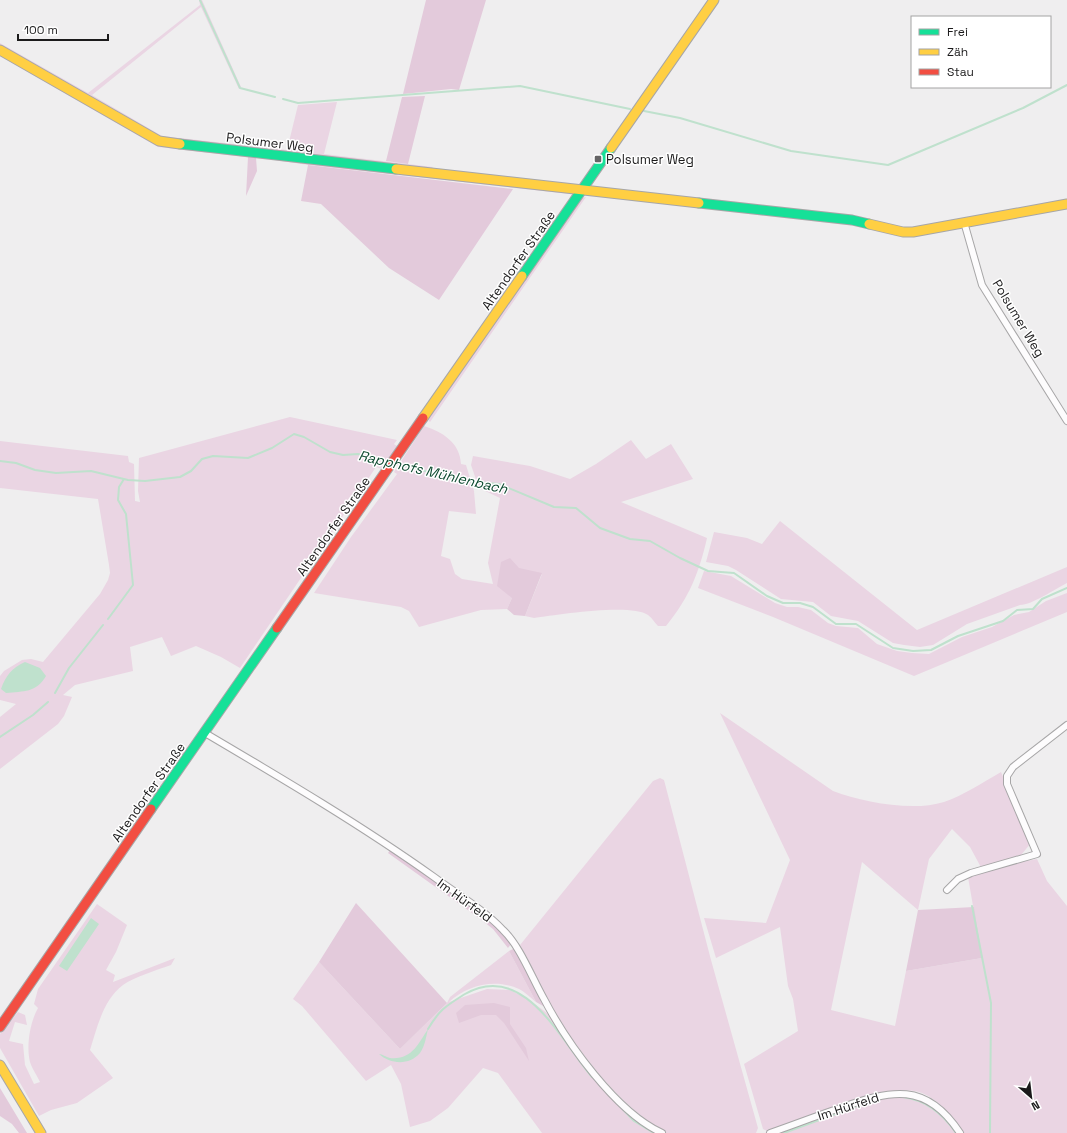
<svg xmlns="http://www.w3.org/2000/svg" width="1067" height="1133" font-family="'Space Grotesk',sans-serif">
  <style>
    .green { fill: #ead5e3; fill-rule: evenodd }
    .forest { fill: #e3cadb }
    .water { fill: #bfe1cd }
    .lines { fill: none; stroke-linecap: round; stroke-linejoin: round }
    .stream { stroke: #bfe1cd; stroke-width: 2 }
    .street-casing { stroke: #a7a6a7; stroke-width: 8 }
    .fast-casing { stroke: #a7a6a7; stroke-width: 11 }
    .slow-casing { stroke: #a7a6a7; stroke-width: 11 }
    .jam-casing { stroke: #a7a6a7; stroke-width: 11 }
    .street { stroke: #fdfcfd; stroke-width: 6 }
    .fast { stroke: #16e098; stroke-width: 9 }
    .slow { stroke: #ffcf43; stroke-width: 9 }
    .jam { stroke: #f24e42; stroke-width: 9 }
    .poi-dot { fill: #656465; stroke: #fff; stroke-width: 1.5 }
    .labels { text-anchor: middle; stroke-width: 3; stroke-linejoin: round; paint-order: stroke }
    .street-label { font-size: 13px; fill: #1b1a1b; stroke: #fff }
    .poi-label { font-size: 13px; fill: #1b1a1b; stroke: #fff; text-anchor: start }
    .water-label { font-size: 14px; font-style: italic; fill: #0e4a30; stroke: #fff }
  </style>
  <rect width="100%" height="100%" fill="#efeeef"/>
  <path class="green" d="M 199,0 L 202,0 L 241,87 L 239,89 L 201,7 L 92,95 L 162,136 L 287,150 L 298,105 L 337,102 L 324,154 L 433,167 L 430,170 L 166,140 L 0,46 L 0,43 L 88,93 L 200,5 Z
    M 0,52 L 155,141 L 255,156 L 256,158 L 158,147 L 0,56 Z
    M 270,157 L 569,189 L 570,194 L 308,165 L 268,159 Z
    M 586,197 L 430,422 L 428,420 L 582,198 Z
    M 290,417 L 397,440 L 394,444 L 397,446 L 382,469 L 376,467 L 370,476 L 240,668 L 221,657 L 196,646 L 171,656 L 162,637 L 130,647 L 133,671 L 75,685 L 63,695 L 72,697 L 64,716 L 58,724 L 0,769 L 0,717 L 16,704 L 0,700 L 0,676 L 4,671 L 22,660 L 31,659 L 43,662 L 100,594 L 108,580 L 110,573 L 109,565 L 98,499 L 0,488 L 0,441 L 128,456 L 129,462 L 134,464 L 135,501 L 140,502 L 138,491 L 139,458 Z
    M 424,426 C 443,432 460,443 461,464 L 466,465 L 474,491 L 476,514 L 449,511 L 441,556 L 450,559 L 455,574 L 462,579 L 493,584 L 488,563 L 500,498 L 479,488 L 471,465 L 473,456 L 530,466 L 570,479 L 596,464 L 631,440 L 646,459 L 671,444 L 693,479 L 621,502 L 707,538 C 699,573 689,598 666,626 L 658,626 C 655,623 652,618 648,615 C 631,603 556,615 534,618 L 525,616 L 542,574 L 512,598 L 507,609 L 481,610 L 419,627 L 409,611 L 401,607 L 314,593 L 351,537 L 397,474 L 394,472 Z
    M 780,521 L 917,630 L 1067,567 L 1067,583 C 1055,589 1032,605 1020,605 L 967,624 L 933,645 L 920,647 L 904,645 L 893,643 L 858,621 L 831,616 L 813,602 L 781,599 L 736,570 L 728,566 L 706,562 L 714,532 L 747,538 L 762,544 Z
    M 704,571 L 731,576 L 775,603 L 787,607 L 798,607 L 811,610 L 828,623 L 836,626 L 858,628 L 877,644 L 897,651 L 912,653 L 929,654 L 962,637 L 992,627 L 1014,615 L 1029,612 L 1046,601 L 1067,593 L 1067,612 L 914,676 L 773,617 L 698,588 Z
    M 720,713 L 833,791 C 863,802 912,812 944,802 C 964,795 982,783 1001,772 L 1031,843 L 1021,855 L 1009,858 L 1011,864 L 1037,859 L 1047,881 L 1067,906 L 1067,1133 L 963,1133 C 952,1117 941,1101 922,1093 C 888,1080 808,1118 773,1130 L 767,1131 L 763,1129 L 744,1064 L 798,1031 L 793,999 L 788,986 L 780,927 L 716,958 L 704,918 L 766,923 L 790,860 ZM 952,829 L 970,847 L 983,871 L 968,877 L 982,958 L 906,971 L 895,1026 L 831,1010 L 862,862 L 918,910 L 929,859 Z
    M 660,778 L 664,780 L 711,960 L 758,1128 L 756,1133 L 667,1133 C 620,1108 577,1050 551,1005 C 540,985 531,964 520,945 L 653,781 Z
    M 97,904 L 127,925 L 116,952 L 106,970 L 115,975 L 113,982 L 175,958 L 171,965 C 157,970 134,977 123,985 C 103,1000 97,1028 90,1050 L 113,1078 L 77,1103 L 51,1110 L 39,1116 L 0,1048 L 0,1034 L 18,1012 L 25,1015 L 27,1025 L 15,1022 L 9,1041 L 23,1044 L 25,1065 L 34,1084 L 40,1082 C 37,1075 32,1069 30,1062 C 26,1046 30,1022 38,1008 L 34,1004 L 38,989 Z
    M 509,951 L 536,1002 C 531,998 525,992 519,989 C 495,978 467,985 449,1002 L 487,989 L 510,990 L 528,999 L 547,1013 L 610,1095 L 643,1125 L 658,1133 L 542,1133 L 498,1073 L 483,1068 L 448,1108 L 430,1121 L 410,1127 L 401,1084 L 391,1065 L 366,1081 L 302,1006 L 293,999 L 319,962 L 400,1049 L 447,1003 L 450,997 Z
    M 891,1096 C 924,1098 939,1106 958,1133 L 779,1133 L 857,1104 Z"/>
  <path class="forest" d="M 426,0 L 486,0 L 459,90 L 451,89 L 403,94 Z
    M 425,96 L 408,164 L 386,161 L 402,97 Z
    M 248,157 L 256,158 L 257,171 L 246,196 Z
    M 308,165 L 513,189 L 439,300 L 389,268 L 321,204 L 301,201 Z
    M 510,558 L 519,568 L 542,573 L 525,616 L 514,615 L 507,609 L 512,598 L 497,586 L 501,562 Z
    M 391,849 L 487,918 L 500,930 L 511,944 L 508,948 L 493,929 L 479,918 L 388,853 Z
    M 356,903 L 447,1003 L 400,1049 L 319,962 Z
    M 974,907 L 982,958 L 906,971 L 918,910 Z
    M 515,948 L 545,1007 L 536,1002 L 509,951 Z
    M 494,1003 L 510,1007 L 510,1024 L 526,1048 L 529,1061 L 504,1023 L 496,1015 L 481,1015 L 459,1023 L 456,1013 L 465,1005 Z
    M 0,1088 L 27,1133 L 19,1133 L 12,1124 L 0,1116 Z"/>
  <path class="water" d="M 25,662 L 40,668 L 46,676 C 36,693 24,691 6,693 L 1,689 C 6,675 12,668 25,662 Z
    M 91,918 L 99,924 L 67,971 L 59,966 Z
    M 428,1029 C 426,1037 425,1046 420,1053 C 409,1066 390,1064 379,1054 C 382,1054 386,1057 390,1058 C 412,1060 418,1044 428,1029 Z"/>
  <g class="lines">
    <path class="stream" d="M 200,0 L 240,88 L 275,97
      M 283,99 L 298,103 L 520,86 L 630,109
      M 644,111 L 680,118 L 791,151 L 888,165 L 1023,108 L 1067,85
      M 0,461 L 16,463 L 35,470 L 56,473 L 91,471 L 128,480 L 145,481 L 180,477 L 191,471 L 202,459 L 213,456 L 248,458 L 272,448 L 294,434 L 304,437 L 330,452 L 343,455 L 358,454 L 391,462
      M 395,463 L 463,481 L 499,484 L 554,507 L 576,508 L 600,528 L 630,539 L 650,541 L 680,558 L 708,571 L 734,573 L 767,596 L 783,603 L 800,603 L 813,607 L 836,624 L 856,624 L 893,648 L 913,651 L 931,650 L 958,636 L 1003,621 L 1017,610 L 1033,609 L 1042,599 L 1067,588
      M 108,619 L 133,585 L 126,514 L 118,500 L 119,487 L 124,479
      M 55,693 L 69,668 L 103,625
      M 0,737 L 33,715 L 48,702
      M 972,906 L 991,1003 L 990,1133
      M 428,1029 C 440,1009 446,1006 465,994 C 524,960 561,1041 592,1077
      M 599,1084 L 634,1121 L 654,1133
      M 903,1097 C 927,1100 943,1114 956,1133
      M 784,1133 L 868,1102"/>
    <defs>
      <path id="street" d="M 964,222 L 982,285 L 1067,421
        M 205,733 C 283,779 361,825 434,877 C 457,894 483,909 503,930 C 520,946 532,978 544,999 C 567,1043 616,1112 662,1133
        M 947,890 L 958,879 L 971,873 L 1037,854 L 1007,784 L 1007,776 L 1013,767 L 1067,725
        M 770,1133 C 793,1125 816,1116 840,1108 C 891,1090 926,1081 960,1133"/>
      <path id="fast" d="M 180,144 L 396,169
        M 699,203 L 852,220 L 869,224
        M 522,276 L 611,148
        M 151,809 L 277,628"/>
      <path id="slow" d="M 0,50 L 159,141 L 180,144
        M 611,148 L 714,0
        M 396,169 L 699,203
        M 869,224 L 903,232 L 913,232 L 1067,204
        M 423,418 L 522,276
        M 0,1065 L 41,1133"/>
      <path id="jam" d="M 277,628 L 423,418
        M 0,1027 L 151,809"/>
    </defs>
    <use href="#street" class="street-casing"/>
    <use href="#fast" class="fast-casing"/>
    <use href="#slow" class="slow-casing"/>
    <use href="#jam" class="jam-casing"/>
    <use href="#street" class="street"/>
    <use href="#fast" class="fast"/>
    <use href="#slow" class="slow"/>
    <use href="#jam" class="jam"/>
  </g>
  <rect class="poi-dot" x="594" y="155" width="8" height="8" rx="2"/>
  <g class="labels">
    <g class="street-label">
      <text transform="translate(270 142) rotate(7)" y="5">Polsumer Weg</text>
      <text transform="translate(518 260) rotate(-55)" y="5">Altendorfer Straße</text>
      <text transform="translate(1019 318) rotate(59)" y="5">Polsumer Weg</text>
      <text transform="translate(333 526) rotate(-55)" y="5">Altendorfer Straße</text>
      <text transform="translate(148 792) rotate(-55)" y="5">Altendorfer Straße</text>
      <text transform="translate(465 900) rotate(36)" y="5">Im Hürfeld</text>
      <text transform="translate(848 1106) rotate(-18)" y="5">Im Hürfeld</text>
    </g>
    <g class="poi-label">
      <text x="606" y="164">Polsumer Weg</text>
    </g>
    <g class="water-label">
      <text transform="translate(433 472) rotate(13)" y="5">Rapphofs Mühlenbach</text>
    </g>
  </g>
  <rect x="911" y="16" width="140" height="72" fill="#ffffff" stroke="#a4a3a4"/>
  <rect x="919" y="29" width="20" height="6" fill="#16e098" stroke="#a4a3a4"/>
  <text x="947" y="36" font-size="12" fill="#1b1a1b">Frei</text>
  <rect x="919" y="49" width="20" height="6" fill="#ffcf43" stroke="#a4a3a4"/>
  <text x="947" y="56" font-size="12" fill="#1b1a1b">Zäh</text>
  <rect x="919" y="69" width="20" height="6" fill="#f24e42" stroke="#a4a3a4"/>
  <text x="947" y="76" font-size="12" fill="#1b1a1b">Stau</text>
  <g transform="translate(1031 1097) rotate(152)" stroke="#ffffff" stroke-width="3" paint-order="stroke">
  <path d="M0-3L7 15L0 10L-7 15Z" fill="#1b1a1b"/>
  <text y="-6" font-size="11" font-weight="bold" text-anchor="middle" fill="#1b1a1b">N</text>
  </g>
  <path d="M18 34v6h90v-6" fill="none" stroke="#1b1a1b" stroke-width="2"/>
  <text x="24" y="34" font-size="12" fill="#1b1a1b" stroke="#ffffff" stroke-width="3" paint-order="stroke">100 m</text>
</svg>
